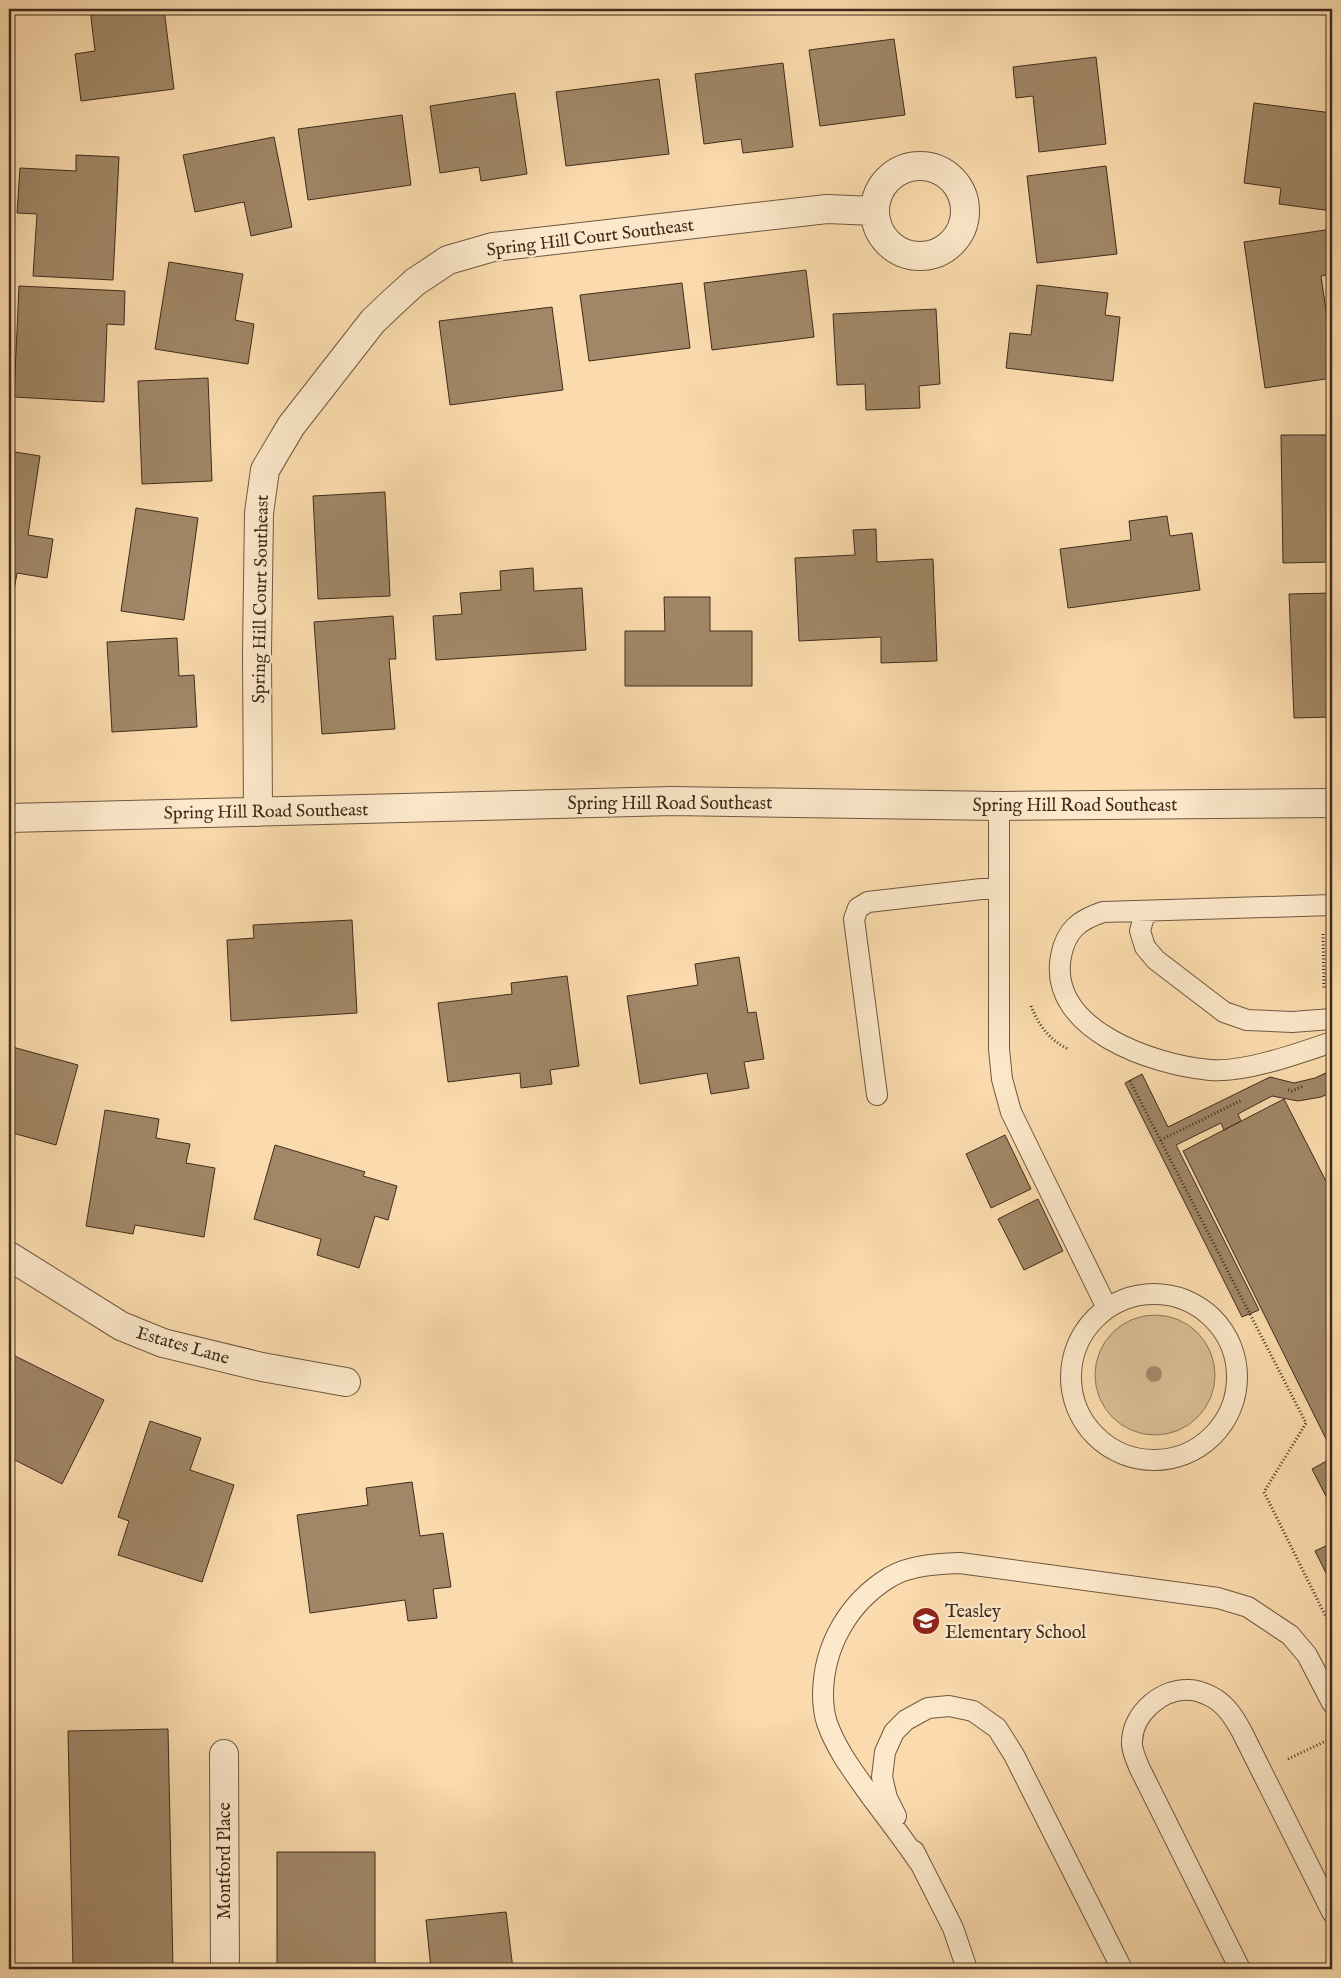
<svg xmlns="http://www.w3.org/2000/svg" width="1341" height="1978" font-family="'IM FELL English',serif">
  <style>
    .green { fill: #dbbd94; stroke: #8e7458 }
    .building { fill: #a18767; stroke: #402c1c }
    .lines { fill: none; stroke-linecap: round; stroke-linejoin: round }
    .service-casing { stroke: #6f5840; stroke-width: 22 }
    .minor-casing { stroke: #6f5840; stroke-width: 30 }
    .path { stroke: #402c1c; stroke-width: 3; stroke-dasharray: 1 2.5; stroke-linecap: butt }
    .service { stroke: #fce8ca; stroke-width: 20 }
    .minor { stroke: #fce8ca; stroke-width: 28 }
    .tree { fill: #a58b6a }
    .labels { text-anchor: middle; stroke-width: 4.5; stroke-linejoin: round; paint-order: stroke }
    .street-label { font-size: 18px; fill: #402c1c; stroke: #fce8ca }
    .poi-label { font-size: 18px; fill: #402c1c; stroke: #fce8ca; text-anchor: start }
  </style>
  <rect width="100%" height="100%" fill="#fbdbad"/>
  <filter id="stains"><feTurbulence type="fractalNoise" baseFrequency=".004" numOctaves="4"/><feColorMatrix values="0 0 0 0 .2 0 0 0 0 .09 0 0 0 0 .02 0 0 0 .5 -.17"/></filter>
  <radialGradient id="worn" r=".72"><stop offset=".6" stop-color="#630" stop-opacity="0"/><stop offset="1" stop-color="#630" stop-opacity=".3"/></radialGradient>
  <path class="green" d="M1095 1375a60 60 0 1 1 120 0a60 60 0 1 1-120 0Z"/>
  <path class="building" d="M 90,9 L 164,9 L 174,89 L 81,101 L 75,54 L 95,51 Z
    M 894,39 L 905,115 L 820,126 L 809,50 Z
    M 1096,57 L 1106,144 L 1039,152 L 1033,96 L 1016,98 L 1013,67 Z
    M 783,63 L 793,147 L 743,153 L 741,139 L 704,144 L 695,74 Z
    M 659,79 L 669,154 L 566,166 L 556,92 Z
    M 515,93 L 527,174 L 481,181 L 479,167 L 440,173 L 430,106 Z
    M 1254,103 L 1332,113 L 1332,211 L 1279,204 L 1281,188 L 1244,183 Z
    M 402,115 L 411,185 L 308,200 L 298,129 Z
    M 274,137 L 292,227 L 251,236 L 244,202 L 195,212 L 183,155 Z
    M 76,155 L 119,157 L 113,280 L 33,276 L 37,214 L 17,213 L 20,168 L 76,171 Z
    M 1106,166 L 1117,254 L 1037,263 L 1027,176 Z
    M 1332,229 L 1332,274 L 1321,276 L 1332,352 L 1332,378 L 1265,388 L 1244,242 Z
    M 169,262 L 243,274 L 235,320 L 254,324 L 248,364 L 155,349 Z
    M 806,270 L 814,337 L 712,350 L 704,283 Z
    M 682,283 L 690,348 L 589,361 L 580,295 Z
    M 1037,285 L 1108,293 L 1105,315 L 1120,317 L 1113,381 L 1006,368 L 1010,333 L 1031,335 Z
    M 19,286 L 125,291 L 124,325 L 107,324 L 104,402 L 14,397 Z
    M 552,307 L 563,390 L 450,405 L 439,321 Z
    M 936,309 L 940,384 L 919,386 L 920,408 L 866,410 L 865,384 L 837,385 L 833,314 Z
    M 208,378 L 212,481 L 142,484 L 138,381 Z
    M 1281,435 L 1332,435 L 1332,562 L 1283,563 Z
    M 9,451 L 40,456 L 28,535 L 53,539 L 47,578 L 17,573 L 12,602 L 9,601 Z
    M 385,492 L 390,596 L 318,599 L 313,496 Z
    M 136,508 L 198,518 L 184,620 L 121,611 Z
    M 1167,516 L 1170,536 L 1192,533 L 1200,590 L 1068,608 L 1060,549 L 1131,540 L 1129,521 Z
    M 876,529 L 877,562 L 933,559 L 937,661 L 881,663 L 881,637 L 799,641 L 795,558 L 855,555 L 853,530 Z
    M 533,568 L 534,591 L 582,588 L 586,650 L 436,660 L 433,616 L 462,614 L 460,593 L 501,590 L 500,571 Z
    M 1332,593 L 1332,717 L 1294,718 L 1289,594 Z
    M 664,597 L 710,597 L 710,631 L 752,631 L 752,686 L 625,686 L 625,631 L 665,631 Z
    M 393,616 L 396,659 L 389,659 L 395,729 L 322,734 L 314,622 Z
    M 177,638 L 179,676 L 194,675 L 197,727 L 112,732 L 107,642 Z
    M 352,920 L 357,1013 L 231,1021 L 227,940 L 254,938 L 253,925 Z
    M 739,957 L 748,1013 L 756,1012 L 764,1059 L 744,1062 L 749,1088 L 711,1094 L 707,1073 L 640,1084 L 627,996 L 698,985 L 695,964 Z
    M 567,976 L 579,1066 L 550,1070 L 552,1084 L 521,1088 L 520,1073 L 448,1082 L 438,1003 L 512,994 L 511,983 Z
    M 9,1046 L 78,1065 L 56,1145 L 9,1132 Z
    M 1332,1070 L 1332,1092 L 1321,1097 L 1298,1101 L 1272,1096 L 1238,1114 L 1241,1121 L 1224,1130 L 1221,1123 L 1176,1145 L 1259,1310 L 1242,1317 L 1125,1083 L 1142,1074 L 1168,1127 L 1270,1077 L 1294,1083 L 1315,1078 Z
    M 1284,1099 L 1327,1183 L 1332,1180 L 1332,1451 L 1183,1151 Z
    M 105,1110 L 159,1119 L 156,1138 L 190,1144 L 186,1163 L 215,1168 L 204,1237 L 135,1225 L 133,1234 L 86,1226 Z
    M 1005,1135 L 1031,1189 L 991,1208 L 966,1154 Z
    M 275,1145 L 365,1172 L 363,1176 L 397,1186 L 388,1220 L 375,1216 L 359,1268 L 317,1255 L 321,1239 L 254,1219 Z
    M 1038,1199 L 1063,1251 L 1024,1270 L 998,1219 Z
    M 9,1353 L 104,1400 L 62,1484 L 9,1457 Z
    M 150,1421 L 201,1438 L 190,1470 L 234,1485 L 202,1582 L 118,1555 L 129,1521 L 118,1517 Z
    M 1332,1458 L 1332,1508 L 1312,1469 Z
    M 412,1482 L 420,1536 L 443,1533 L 451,1587 L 433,1589 L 437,1618 L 408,1621 L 405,1600 L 310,1613 L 297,1515 L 368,1505 L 366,1488 Z
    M 1332,1543 L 1332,1585 L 1315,1551 Z
    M 168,1729 L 173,1969 L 73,1969 L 68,1731 Z
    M 277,1852 L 375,1852 L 375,1969 L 277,1969 Z
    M 506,1912 L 513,1969 L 431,1969 L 426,1920 Z"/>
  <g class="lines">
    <defs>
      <path id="service" d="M 999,806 L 999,1049 L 1002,1079 L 1011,1112 L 1107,1308
        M 1332,905 L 1103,912 C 1079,920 1066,930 1061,956 C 1047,1030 1154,1065 1210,1070 C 1244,1073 1300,1053 1332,1042
        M 1153,911 L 1144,916 L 1140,931 L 1145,947 L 1156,960 L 1224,1012 L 1247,1020 L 1292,1022 L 1332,1019
        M 877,1095 L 854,919 L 858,908 L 868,902 L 999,887
        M1071 1377a83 83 0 1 1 166 0a83 83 0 1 1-166 0Z
        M 896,1816 L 887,1798 L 882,1777 L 885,1752 L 894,1732 L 906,1720 L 928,1708 L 949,1706 L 973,1711 L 997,1728 L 1014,1755 L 1122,1969
        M 914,1851 L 953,1928 L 967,1969
        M 919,1862 C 904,1840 888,1819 872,1798 C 855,1774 837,1751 827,1723 C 824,1714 823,1703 823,1693 C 824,1645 849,1602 890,1577 C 911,1565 937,1564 960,1563 L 1218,1598 L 1248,1607 L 1290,1635 L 1307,1655 L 1332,1703
        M 1240,1969 L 1139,1767 C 1136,1759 1131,1749 1132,1741 C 1133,1713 1162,1688 1190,1690 C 1196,1690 1206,1694 1212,1697 C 1226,1704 1235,1719 1242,1732 L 1332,1912"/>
      <path id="minor" d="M875 211a45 45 0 1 1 90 0a45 45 0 1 1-90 0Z
        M 258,812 L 257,652 L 259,513 L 265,470 L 291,426 L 373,321 L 393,302 L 415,282 L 448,260 L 493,247 L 827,209 L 875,211
        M 9,818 L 672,801 L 999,806 L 1332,803
        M 9,1256 L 121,1326 L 163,1343 L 262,1367 L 346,1382
        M 224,1754 L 225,1969"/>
    </defs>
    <use href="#service" class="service-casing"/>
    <use href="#minor" class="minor-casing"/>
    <path class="path" d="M 1323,934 L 1324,990
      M 1031,1006 C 1038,1024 1049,1040 1068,1049
      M 1130,1081 L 1306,1423 L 1264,1492 L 1332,1629
      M 1288,1090 L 1292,1091 L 1303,1086
      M 1161,1140 L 1242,1100
      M 1288,1759 L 1332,1738"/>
    <use href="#service" class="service"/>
    <use href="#minor" class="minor"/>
  </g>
  <circle class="tree" cx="1154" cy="1374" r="8"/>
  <defs>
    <symbol id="school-disc" viewBox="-11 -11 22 22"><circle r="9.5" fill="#8f2418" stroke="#fce8ca"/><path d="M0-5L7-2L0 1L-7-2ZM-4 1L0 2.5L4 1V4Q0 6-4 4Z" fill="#fff"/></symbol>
  </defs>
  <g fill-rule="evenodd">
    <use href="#school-disc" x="910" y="1605" width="32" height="32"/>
  </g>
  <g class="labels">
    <g class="street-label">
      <text transform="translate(590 237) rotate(-7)" y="6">Spring Hill Court Southeast</text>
      <text transform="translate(260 599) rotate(-89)" y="6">Spring Hill Court Southeast</text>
      <text x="670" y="809">Spring Hill Road Southeast</text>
      <text x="1075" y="811">Spring Hill Road Southeast</text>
      <text transform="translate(266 811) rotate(-1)" y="6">Spring Hill Road Southeast</text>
      <text transform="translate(183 1345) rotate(16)" y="6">Estates Lane</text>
      <text transform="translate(224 1861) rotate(-90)" y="6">Montford Place</text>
    </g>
    <g class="poi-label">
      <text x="945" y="1617">Teasley<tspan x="945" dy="21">Elementary School</tspan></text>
    </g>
  </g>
  <rect width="1341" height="1978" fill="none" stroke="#fbdbad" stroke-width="30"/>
  <rect x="10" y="10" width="1321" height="1958" fill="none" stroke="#402c1c" stroke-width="2.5"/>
  <rect x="15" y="15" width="1311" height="1948" fill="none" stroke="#402c1c"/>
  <rect width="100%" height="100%" filter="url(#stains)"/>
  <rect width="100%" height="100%" fill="url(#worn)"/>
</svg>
